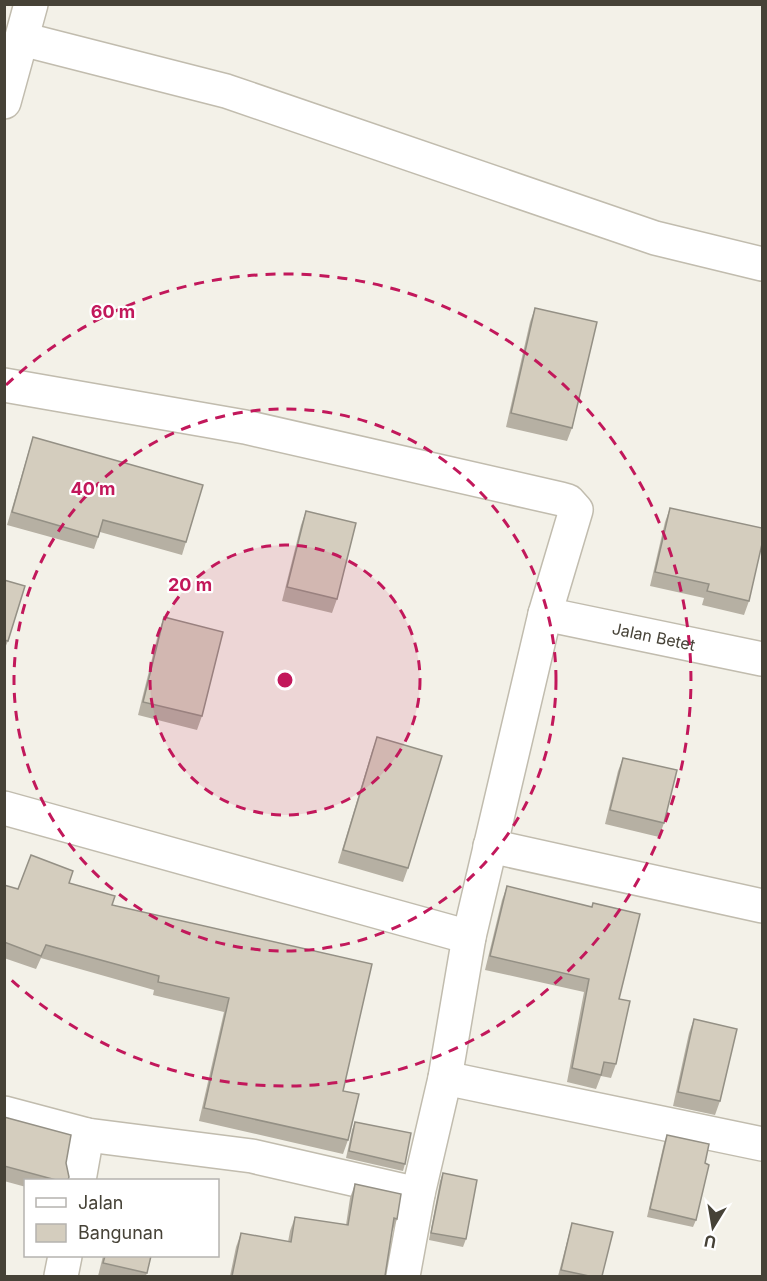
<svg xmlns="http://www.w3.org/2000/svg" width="767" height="1281" font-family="Inter,sans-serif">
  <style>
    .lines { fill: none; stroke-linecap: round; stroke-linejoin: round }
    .street-casing { stroke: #c1bcae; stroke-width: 36 }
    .street { stroke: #fff; stroke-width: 33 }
    .wall { fill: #b6b0a3 }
    .building { fill: #d4cdbe; stroke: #949085; stroke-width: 1.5 }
    .ring { fill: none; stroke: #c2185b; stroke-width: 3; stroke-dasharray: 10 8 }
    .labels { text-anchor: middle; stroke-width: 4.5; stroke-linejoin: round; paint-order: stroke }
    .street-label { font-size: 16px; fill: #464237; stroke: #fff }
    .centre { fill: #c2185b; stroke: #fff; stroke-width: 3 }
    .ring-label { font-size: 18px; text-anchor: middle; font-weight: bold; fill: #c2185b; stroke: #fff; stroke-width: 4.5; stroke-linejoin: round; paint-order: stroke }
  </style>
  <rect width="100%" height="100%" fill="#f3f1e8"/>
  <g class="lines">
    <defs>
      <g id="street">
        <path d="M 22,39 L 226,91 L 655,238 L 762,264"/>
        <path d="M 4,102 L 31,4"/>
        <path d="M 4,385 L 245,427 L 561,499 L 568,501 L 576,510 L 545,614 L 469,937 L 445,1078 L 418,1194 L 403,1276"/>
        <path id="s1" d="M 545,614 L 762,659"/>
        <path d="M 4,808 L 469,937"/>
        <path d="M 490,846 L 762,906"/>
        <path d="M 445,1078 L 762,1144"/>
        <path d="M 4,1113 L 87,1135 L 252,1156 L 418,1194"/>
        <path d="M 79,1180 L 87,1135"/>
        <path d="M 61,1276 L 65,1256"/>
      </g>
    </defs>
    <use href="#street" class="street-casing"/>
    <use href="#street" class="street"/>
  </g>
  <path class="wall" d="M 535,308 L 572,428 L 567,441 L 506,427 L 530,322 Z
    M 33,437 L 186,542 L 182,555 L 100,532 L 94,549 L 7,525 L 29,450 Z
    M 670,508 L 749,601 L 744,615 L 702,605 L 704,598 L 650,586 L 665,522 Z
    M 306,511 L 337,599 L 332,613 L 282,601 L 301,525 Z
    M 4,580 L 8,641 L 4,650 Z
    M 164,617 L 202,716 L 197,730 L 138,715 L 159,631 Z
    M 377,737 L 408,868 L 403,882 L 338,863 L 372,751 Z
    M 623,758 L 664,823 L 659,837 L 605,824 L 618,771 Z
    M 69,883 L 112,905 L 343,1091 L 348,1140 L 343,1154 L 199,1121 L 224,1012 L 153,995 L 154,990 L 41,958 L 36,969 L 4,958 L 4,885 L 18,889 Z
    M 507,886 L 619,999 L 616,1064 L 611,1078 L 601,1076 L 596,1089 L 567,1082 L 584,992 L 485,970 L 502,900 Z
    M 694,1019 L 720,1101 L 715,1115 L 673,1106 L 689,1033 Z
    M 4,1117 L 66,1163 L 68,1180 L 26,1180 L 26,1187 L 4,1181 Z
    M 355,1122 L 405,1164 L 403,1171 L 346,1158 L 352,1130 Z
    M 667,1135 L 705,1163 L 696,1220 L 693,1227 L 647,1217 L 664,1143 Z
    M 443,1173 L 466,1239 L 463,1247 L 429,1240 L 440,1181 Z
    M 355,1184 L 397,1219 L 392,1232 L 385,1276 L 230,1276 L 236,1247 L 241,1233 L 288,1242 L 290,1231 L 295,1217 L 346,1225 L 350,1198 Z
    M 572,1223 L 602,1276 L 558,1276 L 570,1230 Z
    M 103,1256 L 151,1256 L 146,1276 L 98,1276 Z"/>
  <path class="building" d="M 535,308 L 597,322 L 572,428 L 511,413 Z
    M 33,437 L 203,485 L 186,542 L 103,520 L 98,537 L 12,512 Z
    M 670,508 L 762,528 L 762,544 L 749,601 L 707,591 L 709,584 L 655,572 Z
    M 306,511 L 356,523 L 337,599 L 287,587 Z
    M 4,580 L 25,586 L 8,641 L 4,640 Z
    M 164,617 L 223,632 L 202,716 L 143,702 Z
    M 377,737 L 442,756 L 408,868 L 343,850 Z
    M 623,758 L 677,770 L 664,823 L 610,810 Z
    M 31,855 L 73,871 L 69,883 L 115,896 L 112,905 L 372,964 L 343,1091 L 359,1094 L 348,1140 L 204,1108 L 229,998 L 158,982 L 159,976 L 46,945 L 41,956 L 4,942 L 4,885 L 18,889 Z
    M 507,886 L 592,907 L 593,903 L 640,914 L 619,999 L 630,1001 L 616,1064 L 604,1062 L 601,1075 L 572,1068 L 589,979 L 490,956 Z
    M 694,1019 L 737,1029 L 720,1101 L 678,1092 Z
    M 4,1117 L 71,1135 L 66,1163 L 69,1177 L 68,1180 L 56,1180 L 4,1166 Z
    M 355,1122 L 411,1133 L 405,1164 L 349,1151 Z
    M 667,1135 L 709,1144 L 705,1163 L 709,1165 L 696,1220 L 650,1209 Z
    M 443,1173 L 477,1180 L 466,1239 L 431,1233 Z
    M 355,1184 L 401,1194 L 397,1219 L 394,1218 L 385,1276 L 232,1276 L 241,1233 L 291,1242 L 295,1217 L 348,1225 Z
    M 572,1223 L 613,1232 L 602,1276 L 589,1276 L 561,1270 Z
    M 105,1256 L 151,1256 L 147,1273 L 103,1263 Z"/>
  <circle cx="285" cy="680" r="135" fill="#c2185b" fill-opacity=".12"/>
  <g class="ring">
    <circle cx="285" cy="680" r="135"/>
    <circle cx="285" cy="680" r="271"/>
    <path d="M6 385A406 406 0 1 1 6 975"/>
  </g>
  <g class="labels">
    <g class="street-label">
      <text dy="6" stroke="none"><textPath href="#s1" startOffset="111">Jalan Betet</textPath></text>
    </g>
  </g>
  <circle cx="285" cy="680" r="9" class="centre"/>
  <g class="ring-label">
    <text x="113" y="318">60 m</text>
    <text x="93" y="495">40 m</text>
    <text x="190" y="591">20 m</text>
  </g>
  <rect width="767" height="1281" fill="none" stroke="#464237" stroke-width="12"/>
  <rect x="24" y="1179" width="195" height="78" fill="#ffffff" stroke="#b5b3af" stroke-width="1.5"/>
  <rect x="36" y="1198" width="30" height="9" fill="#ffffff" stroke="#b5b3af" stroke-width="1.5"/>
  <text x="78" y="1209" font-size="18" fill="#464237">Jalan</text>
  <rect x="36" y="1224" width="30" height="18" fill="#d4cdbe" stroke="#b5b3af" stroke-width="1.5"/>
  <text x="78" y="1239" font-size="18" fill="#464237">Bangunan</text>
  <g transform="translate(713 1227) rotate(191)" stroke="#ffffff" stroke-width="4.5" paint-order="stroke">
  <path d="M0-4.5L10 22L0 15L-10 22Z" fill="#464237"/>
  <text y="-9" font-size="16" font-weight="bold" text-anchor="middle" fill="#464237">U</text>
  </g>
</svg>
